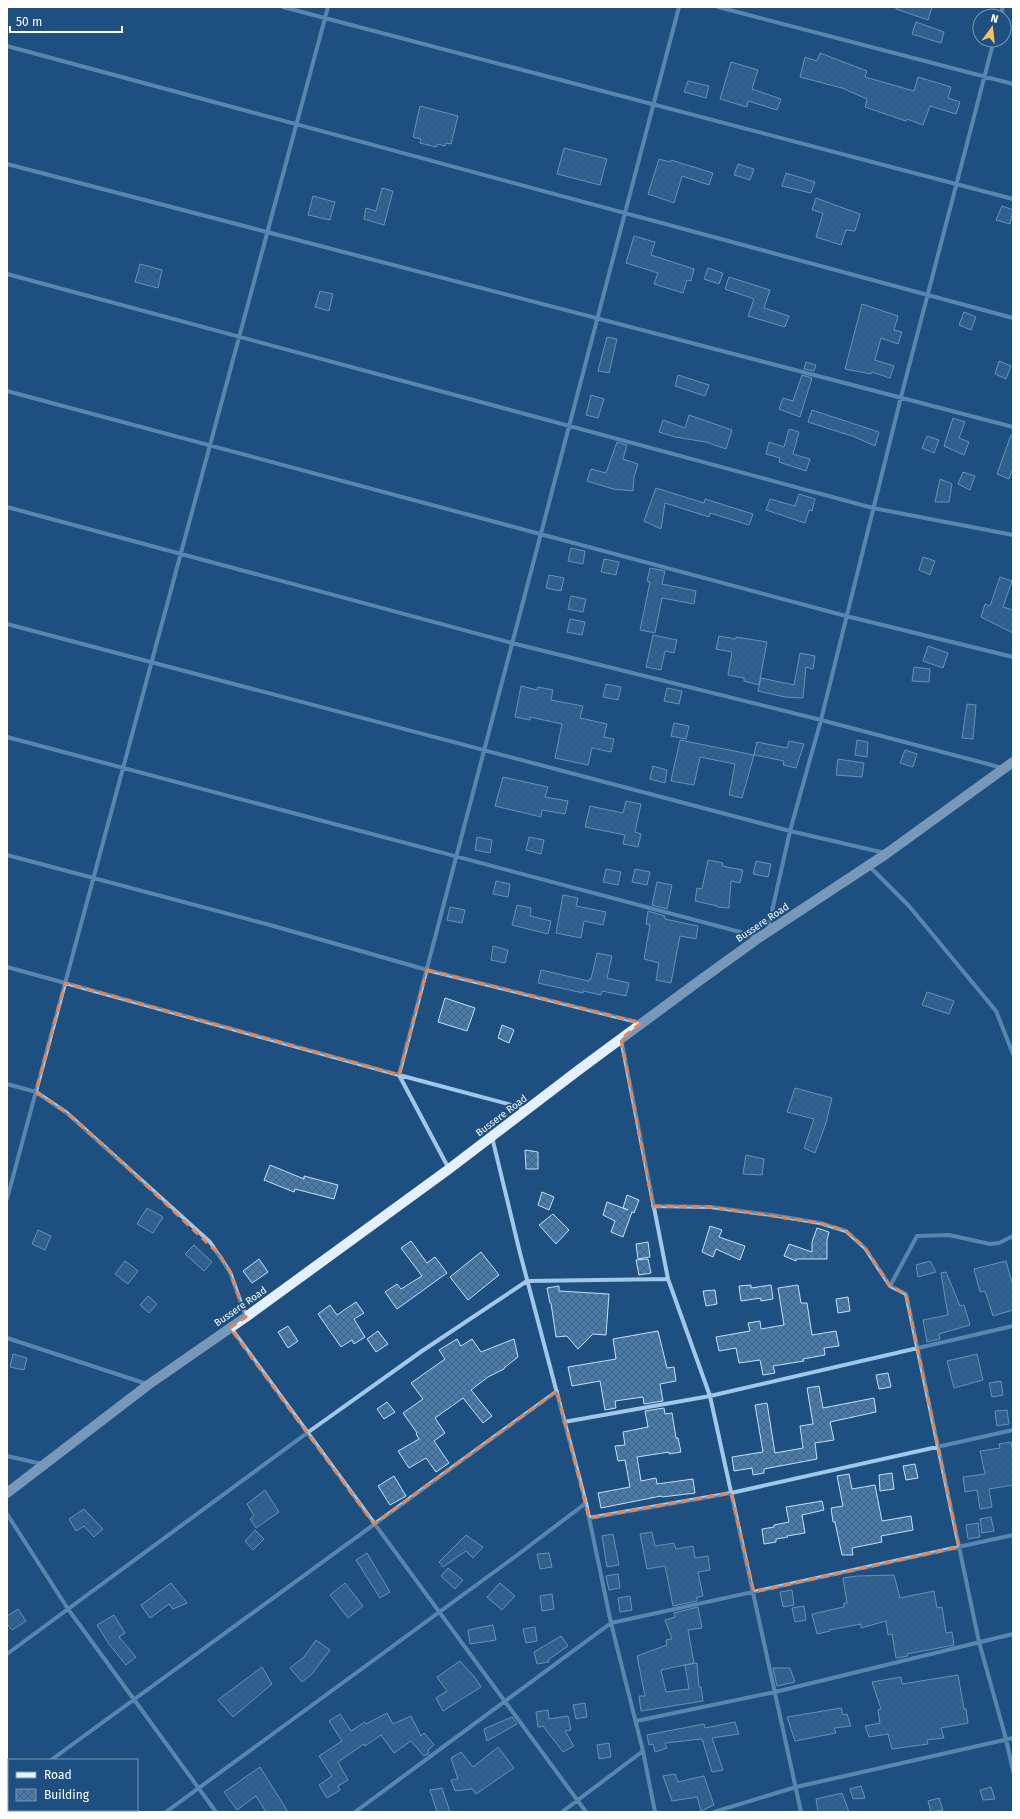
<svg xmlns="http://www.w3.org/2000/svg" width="1020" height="1819" font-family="'Fira Sans',sans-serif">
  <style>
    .building { fill: url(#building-cross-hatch); stroke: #c6e0f7 }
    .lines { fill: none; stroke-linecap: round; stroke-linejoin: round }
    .minor { stroke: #a2c8e9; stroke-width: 4 }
    .primary { stroke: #e4f0fe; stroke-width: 10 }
    .marked { fill: none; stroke: #ee8249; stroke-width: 3; stroke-dasharray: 8 5; stroke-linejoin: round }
    .labels { text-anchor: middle; stroke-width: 3.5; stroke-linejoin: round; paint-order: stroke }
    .street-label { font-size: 10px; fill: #fff; stroke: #1d5080 }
  </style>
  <defs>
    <pattern id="building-cross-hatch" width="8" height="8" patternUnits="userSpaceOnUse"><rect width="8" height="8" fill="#467aaa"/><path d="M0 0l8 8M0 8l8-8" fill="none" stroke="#49637b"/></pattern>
  </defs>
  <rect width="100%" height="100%" fill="#1d5080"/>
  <path class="building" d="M 896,7 L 932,7 L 928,20 L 896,9 Z
    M 916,22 L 944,32 L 941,43 L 912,34 Z
    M 820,53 L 867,71 L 865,77 L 914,91 L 918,77 L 951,87 L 948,98 L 960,102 L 956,114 L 930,106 L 923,125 L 907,119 L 906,121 L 865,107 L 867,99 L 842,88 L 800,77 L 805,57 L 817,61 Z
    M 731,62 L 758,70 L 752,89 L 781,99 L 777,110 L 748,101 L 747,107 L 720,99 Z
    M 688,81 L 709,86 L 706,98 L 684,92 Z
    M 420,106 L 458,116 L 451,144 L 446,143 L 445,146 L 438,144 L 436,147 L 420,143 L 421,139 L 413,137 Z
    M 564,148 L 607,159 L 600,185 L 557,174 Z
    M 659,159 L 670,162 L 671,160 L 713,173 L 709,185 L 682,176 L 674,203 L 648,194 Z
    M 738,164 L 754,169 L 750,180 L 734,175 Z
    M 786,173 L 815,182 L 811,193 L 782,186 Z
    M 382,188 L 393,191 L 384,225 L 364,219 L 366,208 L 376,211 Z
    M 313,196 L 335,202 L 330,220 L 308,215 Z
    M 816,198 L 860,214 L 855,231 L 846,230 L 841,245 L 816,237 L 823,213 L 812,210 Z
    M 1002,206 L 1013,210 L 1010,224 L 996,220 Z
    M 634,236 L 655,242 L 651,255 L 694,269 L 691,281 L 687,280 L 683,293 L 654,284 L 658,273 L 626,263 Z
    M 140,264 L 162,270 L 158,288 L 135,282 Z
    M 708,268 L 723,273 L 719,284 L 704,279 Z
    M 729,277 L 770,290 L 764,308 L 789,316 L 785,327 L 748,316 L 754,299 L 725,289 Z
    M 320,291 L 333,294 L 329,311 L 315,307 Z
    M 862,304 L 898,316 L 894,330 L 902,332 L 898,344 L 881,338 L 875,360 L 894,366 L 890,378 L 872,372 L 871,374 L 845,369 Z
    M 964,312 L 976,317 L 971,330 L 959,325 Z
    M 607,337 L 617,339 L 609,373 L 598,371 Z
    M 999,361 L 1011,366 L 1006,379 L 995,374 Z
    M 806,362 L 816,365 L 814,371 L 804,369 Z
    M 678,375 L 709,385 L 705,396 L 675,386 Z
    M 802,375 L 812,378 L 800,417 L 779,409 L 783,398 L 793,401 Z
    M 591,395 L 604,399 L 598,418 L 586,415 Z
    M 812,410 L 879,432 L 875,446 L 855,437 L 808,422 Z
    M 689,415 L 732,430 L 726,449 L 706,442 L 675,437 L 659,432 L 663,420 L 685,428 Z
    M 953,418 L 965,422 L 959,438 L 969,442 L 964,455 L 944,446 Z
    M 789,429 L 799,432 L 793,454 L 810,459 L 806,471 L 779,462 L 780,458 L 766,454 L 769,442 L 784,447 Z
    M 1011,435 L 1013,435 L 1013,468 L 1009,479 L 997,474 Z
    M 927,436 L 939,440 L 934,453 L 922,448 Z
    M 617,442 L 627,445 L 623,459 L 638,464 L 634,477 L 633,491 L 613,489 L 587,481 L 591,469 L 606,473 Z
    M 963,472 L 975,476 L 970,490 L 958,484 Z
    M 940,479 L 952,484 L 949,502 L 935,502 Z
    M 656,488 L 704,503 L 705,499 L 753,514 L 749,525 L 710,513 L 709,517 L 665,503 L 661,529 L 644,521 Z
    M 799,494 L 815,499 L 812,511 L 809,510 L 805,523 L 766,510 L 770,499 L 795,506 Z
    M 571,548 L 585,551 L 583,564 L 568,561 Z
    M 923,557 L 935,561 L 930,575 L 919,570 Z
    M 604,559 L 619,562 L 616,575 L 601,572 Z
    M 650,568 L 665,571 L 662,584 L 696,591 L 694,604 L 662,598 L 655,633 L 640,630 L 650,582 L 647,581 Z
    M 549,575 L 564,578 L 561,591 L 546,588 Z
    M 1000,577 L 1012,581 L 1003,607 L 1013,610 L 1013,633 L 981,617 L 985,604 L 990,606 Z
    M 571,596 L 586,599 L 583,612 L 568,609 Z
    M 570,619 L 585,622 L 582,635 L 567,632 Z
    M 653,635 L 677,640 L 674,653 L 665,651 L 661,670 L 646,667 Z
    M 719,636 L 736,639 L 736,637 L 767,642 L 759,685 L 744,681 L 744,678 L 728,675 L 732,652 L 716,649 Z
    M 928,646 L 948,653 L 943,668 L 923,661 Z
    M 800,653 L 815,656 L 813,669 L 806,667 L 803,698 L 785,697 L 758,691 L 761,678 L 794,685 Z
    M 914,667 L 930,669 L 929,682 L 912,681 Z
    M 606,684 L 621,687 L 618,700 L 603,697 Z
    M 521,686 L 537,690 L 538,687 L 553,690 L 551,700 L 583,706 L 580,718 L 607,724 L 604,737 L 614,739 L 611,752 L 592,748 L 588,765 L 555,758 L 562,724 L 530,717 L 530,720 L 515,717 Z
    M 667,688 L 682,691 L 679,704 L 664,701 Z
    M 967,704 L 976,705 L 973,739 L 962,738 Z
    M 674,723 L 689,726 L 686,739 L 671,736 Z
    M 680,740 L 754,755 L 742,798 L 729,795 L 735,764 L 700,757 L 694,785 L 671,781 Z
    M 857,740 L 868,742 L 867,757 L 855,755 Z
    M 789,741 L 804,744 L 796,768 L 783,765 L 784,761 L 754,755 L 757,742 L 787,748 Z
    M 905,750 L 917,754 L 913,767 L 900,763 Z
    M 838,759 L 864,763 L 862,777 L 836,775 Z
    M 653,766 L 667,770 L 665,783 L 650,779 Z
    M 503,777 L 548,787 L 545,797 L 568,801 L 565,814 L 542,810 L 541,817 L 495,806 Z
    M 626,801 L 641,804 L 635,832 L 641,834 L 638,847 L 623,844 L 625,835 L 585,827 L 590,806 L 623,813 Z
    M 477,837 L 492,840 L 490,853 L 475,850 Z
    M 529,837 L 544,840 L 541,854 L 526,850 Z
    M 708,860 L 723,863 L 722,866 L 743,870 L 740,883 L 731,881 L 729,908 L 717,907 L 717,906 L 695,901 L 697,888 L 702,889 Z
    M 756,861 L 771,864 L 768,877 L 753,874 Z
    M 606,869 L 621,872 L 618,885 L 603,882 Z
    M 635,869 L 650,872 L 647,885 L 632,882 Z
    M 496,881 L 510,884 L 508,897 L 493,894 Z
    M 657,882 L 672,885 L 667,909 L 652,905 Z
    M 563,895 L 578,898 L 576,906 L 606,912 L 603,925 L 584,921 L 581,938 L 556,933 Z
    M 517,905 L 531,908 L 530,916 L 551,921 L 548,934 L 512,925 Z
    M 450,907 L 465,910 L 462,923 L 447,920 Z
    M 648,911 L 665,916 L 665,919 L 698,926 L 696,939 L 680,936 L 671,983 L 656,980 L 659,963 L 644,959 L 650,925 L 646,924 Z
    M 493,946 L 508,950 L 505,963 L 491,960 Z
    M 597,953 L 612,956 L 607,978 L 629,983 L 626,996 L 602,991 L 601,995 L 583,991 L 583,993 L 538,983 L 541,970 L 589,981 L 589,979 L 591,979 Z
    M 927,992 L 954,1001 L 949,1014 L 922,1005 Z
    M 445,998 L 475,1008 L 467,1031 L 438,1022 Z
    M 502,1025 L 514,1030 L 509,1043 L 498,1038 Z
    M 795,1088 L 832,1098 L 826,1123 L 815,1153 L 804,1148 L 814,1119 L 787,1112 Z
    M 525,1150 L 538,1152 L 538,1169 L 526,1169 Z
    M 746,1155 L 764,1159 L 762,1175 L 743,1174 Z
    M 270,1165 L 304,1179 L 304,1176 L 338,1185 L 334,1199 L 295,1189 L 294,1192 L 264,1180 Z
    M 542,1192 L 554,1197 L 549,1210 L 538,1205 Z
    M 627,1195 L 639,1200 L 634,1213 L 632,1212 L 623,1237 L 611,1232 L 615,1221 L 603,1215 L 607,1202 L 628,1210 L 623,1208 Z
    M 147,1208 L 163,1217 L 153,1233 L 137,1224 Z
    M 553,1214 L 569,1230 L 556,1244 L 539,1225 Z
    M 710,1226 L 722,1230 L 719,1237 L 745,1246 L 740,1260 L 716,1249 L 713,1257 L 702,1252 Z
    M 817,1228 L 829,1232 L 827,1240 L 827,1259 L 796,1259 L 796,1261 L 784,1256 L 789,1244 L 812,1252 L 812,1242 Z
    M 38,1230 L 51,1236 L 45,1250 L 32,1244 Z
    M 411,1241 L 427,1263 L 435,1257 L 447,1273 L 397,1309 L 385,1292 L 397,1284 L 401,1289 L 422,1276 L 401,1248 Z
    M 648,1242 L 650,1257 L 638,1259 L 636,1244 Z
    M 194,1245 L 212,1262 L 204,1271 L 185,1254 Z
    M 481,1252 L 499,1275 L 468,1300 L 450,1277 Z
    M 259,1259 L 268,1272 L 252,1283 L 243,1271 Z
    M 648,1259 L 651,1273 L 639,1275 L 636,1260 Z
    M 125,1261 L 138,1271 L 128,1284 L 115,1274 Z
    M 930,1261 L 936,1272 L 918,1277 L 916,1265 Z
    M 1006,1261 L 1013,1286 L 1013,1310 L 993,1316 L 985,1291 L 980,1292 L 974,1269 Z
    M 946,1272 L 960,1306 L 964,1305 L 970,1325 L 939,1334 L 940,1339 L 927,1342 L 923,1320 L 948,1315 L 941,1273 Z
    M 751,1285 L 751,1288 L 771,1285 L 773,1299 L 761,1301 L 761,1298 L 741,1301 L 739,1286 Z
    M 798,1285 L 801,1303 L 807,1303 L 812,1335 L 836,1331 L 839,1346 L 824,1348 L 825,1355 L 803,1359 L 804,1361 L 773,1366 L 775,1373 L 763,1375 L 760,1360 L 739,1363 L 736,1348 L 719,1351 L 716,1337 L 750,1331 L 748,1323 L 760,1321 L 761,1329 L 784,1325 L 778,1288 Z
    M 559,1286 L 559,1291 L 609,1294 L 606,1335 L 593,1334 L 578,1349 L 567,1336 L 556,1337 L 551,1303 L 550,1303 L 547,1288 Z
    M 715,1290 L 717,1304 L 706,1306 L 703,1291 Z
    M 148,1296 L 157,1304 L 149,1313 L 140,1305 Z
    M 848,1297 L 850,1311 L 838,1313 L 836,1299 Z
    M 356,1302 L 364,1313 L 354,1319 L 365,1337 L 354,1344 L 352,1340 L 341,1347 L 318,1314 L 330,1305 L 337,1315 Z
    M 288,1326 L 298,1341 L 288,1348 L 278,1332 Z
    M 378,1331 L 388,1344 L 376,1352 L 367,1339 Z
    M 658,1331 L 667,1368 L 674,1367 L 676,1381 L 660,1384 L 663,1401 L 644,1404 L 643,1397 L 615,1401 L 616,1408 L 605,1410 L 600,1381 L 572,1386 L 568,1367 L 616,1359 L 613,1339 Z
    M 457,1339 L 461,1346 L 472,1339 L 481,1352 L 514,1339 L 518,1357 L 504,1368 L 504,1369 L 488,1377 L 471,1390 L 492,1416 L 483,1423 L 463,1398 L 435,1418 L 445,1433 L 434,1441 L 449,1463 L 436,1472 L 426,1458 L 409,1468 L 398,1451 L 419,1439 L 416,1434 L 417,1433 L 403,1413 L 423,1399 L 411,1383 L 445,1359 L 439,1350 Z
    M 13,1354 L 27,1358 L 24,1370 L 10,1367 Z
    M 977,1354 L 983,1380 L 954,1388 L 947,1361 Z
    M 888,1373 L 891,1387 L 879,1389 L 876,1375 Z
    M 1001,1381 L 1003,1395 L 992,1397 L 989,1383 Z
    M 819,1386 L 823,1408 L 874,1398 L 876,1412 L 830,1422 L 834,1440 L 815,1443 L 817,1459 L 764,1469 L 764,1473 L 753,1475 L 752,1468 L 734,1471 L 732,1457 L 763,1452 L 755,1405 L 767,1403 L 775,1453 L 803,1448 L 800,1426 L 813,1424 L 807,1388 Z
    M 387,1402 L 395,1412 L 384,1419 L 377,1409 Z
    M 664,1408 L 665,1414 L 672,1413 L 676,1438 L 678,1438 L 681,1452 L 669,1454 L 669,1452 L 637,1457 L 641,1481 L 656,1478 L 657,1484 L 693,1479 L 695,1493 L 662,1497 L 661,1496 L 601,1508 L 598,1493 L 630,1487 L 625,1460 L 618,1461 L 615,1446 L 625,1445 L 623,1432 L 648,1427 L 645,1411 Z
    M 1007,1410 L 1009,1424 L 997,1426 L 995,1411 Z
    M 1011,1442 L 1013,1453 L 1013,1485 L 989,1489 L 992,1507 L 980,1509 L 977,1490 L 965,1492 L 963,1477 L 985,1474 L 980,1451 L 1000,1448 L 999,1444 Z
    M 915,1464 L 918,1478 L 906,1480 L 903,1466 Z
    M 892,1473 L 894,1489 L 880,1491 L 879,1475 Z
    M 849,1474 L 852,1489 L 875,1485 L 882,1521 L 911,1516 L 913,1530 L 881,1536 L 882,1542 L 852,1548 L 853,1555 L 842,1555 L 835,1522 L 833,1522 L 831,1508 L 843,1506 L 837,1476 Z
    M 394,1476 L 406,1496 L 390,1505 L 378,1486 Z
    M 265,1490 L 279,1512 L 256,1528 L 250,1519 L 254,1516 L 247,1504 Z
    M 822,1501 L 824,1510 L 802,1515 L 805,1533 L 787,1536 L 788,1537 L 776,1539 L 776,1542 L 764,1544 L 762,1529 L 774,1527 L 774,1525 L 789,1522 L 786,1507 Z
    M 84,1509 L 103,1529 L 94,1537 L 84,1526 L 76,1531 L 69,1519 Z
    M 991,1517 L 994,1531 L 982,1533 L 980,1519 Z
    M 978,1523 L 980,1537 L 968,1539 L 966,1525 Z
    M 255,1530 L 264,1539 L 253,1550 L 245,1541 Z
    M 652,1532 L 655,1546 L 674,1543 L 676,1549 L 693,1546 L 695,1558 L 708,1556 L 710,1570 L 698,1572 L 703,1596 L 697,1597 L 697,1601 L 673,1606 L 665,1566 L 647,1569 L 640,1534 Z
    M 613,1534 L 619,1565 L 607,1567 L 602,1536 Z
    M 466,1535 L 483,1547 L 473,1558 L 466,1551 L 443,1567 L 439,1562 Z
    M 367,1553 L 390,1592 L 380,1598 L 356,1560 Z
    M 549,1553 L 552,1567 L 540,1569 L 537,1554 Z
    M 448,1568 L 463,1580 L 455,1589 L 441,1576 Z
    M 618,1574 L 620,1588 L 609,1590 L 606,1576 Z
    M 894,1575 L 900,1598 L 934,1591 L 937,1608 L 942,1607 L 946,1633 L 952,1632 L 954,1645 L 907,1654 L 908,1656 L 896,1658 L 892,1634 L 888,1635 L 886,1621 L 861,1628 L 861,1624 L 829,1630 L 830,1631 L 817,1634 L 812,1614 L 844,1607 L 844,1603 L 847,1603 L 843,1578 L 857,1576 Z
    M 171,1583 L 187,1603 L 173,1609 L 169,1604 L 150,1618 L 141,1605 Z
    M 345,1583 L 363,1606 L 348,1618 L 330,1595 Z
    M 500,1583 L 515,1596 L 502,1610 L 487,1597 Z
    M 792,1590 L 794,1605 L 783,1607 L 780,1592 Z
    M 552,1594 L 554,1609 L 542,1611 L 540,1596 Z
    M 630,1596 L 632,1610 L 620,1612 L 618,1598 Z
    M 804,1606 L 806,1620 L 795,1622 L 792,1608 Z
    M 698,1607 L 702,1628 L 688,1630 L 694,1663 L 661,1670 L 666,1692 L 689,1689 L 685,1665 L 697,1663 L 699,1687 L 701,1687 L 703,1701 L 641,1711 L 639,1696 L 645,1696 L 637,1656 L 667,1645 L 666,1640 L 672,1639 L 665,1620 L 675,1617 L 674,1613 Z
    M 18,1609 L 26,1621 L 12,1630 L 7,1624 L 7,1616 Z
    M 114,1615 L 125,1633 L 119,1637 L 136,1657 L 126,1665 L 109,1644 L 97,1625 Z
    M 493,1625 L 496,1640 L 470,1644 L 468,1630 Z
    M 535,1627 L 537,1641 L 526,1643 L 523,1629 Z
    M 561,1636 L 568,1646 L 548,1660 L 549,1662 L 537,1664 L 534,1652 Z
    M 316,1640 L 330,1650 L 312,1674 L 302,1682 L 290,1668 L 304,1657 Z
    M 460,1661 L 476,1679 L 481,1687 L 443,1711 L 436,1698 L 447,1691 L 437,1677 Z
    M 262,1667 L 272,1684 L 233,1717 L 218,1700 Z
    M 773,1668 L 790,1668 L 795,1682 L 777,1686 Z
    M 958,1675 L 964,1709 L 966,1709 L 968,1723 L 941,1728 L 944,1738 L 927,1740 L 928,1744 L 892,1749 L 888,1734 L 869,1737 L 865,1726 L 880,1723 L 878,1710 L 881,1709 L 872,1682 L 901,1677 L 902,1684 Z
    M 585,1703 L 587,1717 L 576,1719 L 573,1705 Z
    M 841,1708 L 843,1715 L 847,1714 L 851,1726 L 834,1728 L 836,1733 L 795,1741 L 787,1717 Z
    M 548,1710 L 549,1719 L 568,1716 L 571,1730 L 565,1731 L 574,1746 L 563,1752 L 543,1726 L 538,1727 L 536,1712 Z
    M 387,1713 L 393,1724 L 411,1716 L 421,1736 L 424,1733 L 434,1745 L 428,1750 L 429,1753 L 424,1756 L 411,1741 L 394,1753 L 381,1735 L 365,1746 L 364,1744 L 338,1762 L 348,1780 L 338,1786 L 340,1790 L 327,1798 L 319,1785 L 332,1776 L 319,1756 L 342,1741 L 329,1721 L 340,1714 L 351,1731 L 365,1722 L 366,1724 Z
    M 512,1717 L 517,1724 L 487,1741 L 484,1729 Z
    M 735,1722 L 739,1734 L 712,1738 L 723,1770 L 712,1772 L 702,1739 L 665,1743 L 667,1748 L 655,1752 L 653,1744 L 649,1745 L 647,1735 L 704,1724 L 705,1728 Z
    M 609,1743 L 611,1757 L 599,1759 L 597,1745 Z
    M 498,1747 L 514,1768 L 476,1794 L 472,1789 L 455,1791 L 451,1780 L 458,1779 L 451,1758 L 461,1752 L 473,1767 Z
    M 260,1767 L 288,1812 L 266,1812 L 256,1796 L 237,1810 L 224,1792 Z
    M 675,1774 L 678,1782 L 704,1776 L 714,1805 L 701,1811 L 697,1797 L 672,1801 L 663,1776 Z
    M 861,1786 L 865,1798 L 853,1799 L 850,1789 Z
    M 991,1787 L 995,1799 L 983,1800 L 980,1790 Z
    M 442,1788 L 450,1812 L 437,1812 L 430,1790 Z
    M 842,1793 L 849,1812 L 818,1812 L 816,1799 Z
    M 939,1798 L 943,1810 L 931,1812 L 928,1801 Z"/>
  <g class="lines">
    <path class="minor" d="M 283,7 L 1013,199
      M 718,7 L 1013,84
      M 1000,16 L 1003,7
      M 7,46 L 1013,318
      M 7,164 L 1013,427
      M 7,274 L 873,508 L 1013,535
      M 7,391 L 846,616 L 1013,657
      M 7,507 L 512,643 L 821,720 L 1003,768
      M 7,624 L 790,831 L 885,853
      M 7,737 L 759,937
      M 7,855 L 270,925 L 427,970 L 641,1023
      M 869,866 L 909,906 L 996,1011 L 1013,1054
      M 768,929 L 790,831 L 821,720 L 901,397 L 994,40
      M 7,967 L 399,1075 L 449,1169
      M 621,1039 L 668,1279
      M 7,1084 L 36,1092 L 67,1113 L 210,1242 L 230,1272 L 246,1317
      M 527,1109 L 399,1075 L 679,7
      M 492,1137 L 520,1253 L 586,1503 L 611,1623 L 643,1751 L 655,1812
      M 7,1199 L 328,7
      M 653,1206 L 710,1207 L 772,1215 L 820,1223 L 846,1231 L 865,1248 L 890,1286 L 906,1294 L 979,1642 L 1006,1739 L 1013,1771
      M 890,1286 L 917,1236 L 949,1235 L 990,1244 L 999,1243 L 1013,1236
      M 231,1328 L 586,1812
      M 7,1338 L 147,1384
      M 564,1422 L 710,1396 L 1013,1326
      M 7,1456 L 42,1464
      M 7,1514 L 68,1609 L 216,1812
      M 589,1518 L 731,1493 L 1013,1430
      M 7,1654 L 307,1433 L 422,1351 L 527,1281 L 668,1279 L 710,1396 L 801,1812
      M 636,1721 L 775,1692 L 1013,1634
      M 51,1760 L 557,1391
      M 7,1793 L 9,1791
      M 166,1812 L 516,1556 L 586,1503
      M 355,1812 L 611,1623 L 1013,1535
      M 562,1812 L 643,1751
      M 714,1812 L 796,1787 L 1013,1738"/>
    <path class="primary" d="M 7,1493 L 148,1385 L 246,1317 L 449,1169 L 580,1069 L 699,981 L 760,937 L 886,854 L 1013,762"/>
  </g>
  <path d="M0 0H1020V1819H0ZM 427,970 L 641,1023 L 621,1039 L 653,1206 L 710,1207 L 820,1223 L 846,1231 L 865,1248 L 890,1286 L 906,1294 L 959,1547 L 754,1592 L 731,1493 L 589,1518 L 557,1391 L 374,1524 L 230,1328 L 246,1317 L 230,1272 L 220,1255 L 111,1152 L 67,1113 L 36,1092 L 65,983 L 399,1075 Z" fill="#1d5080" fill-opacity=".55" fill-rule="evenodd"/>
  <path class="marked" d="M 427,970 L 641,1023 L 621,1039 L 653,1206 L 710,1207 L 820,1223 L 846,1231 L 865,1248 L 890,1286 L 906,1294 L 959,1547 L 754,1592 L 731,1493 L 589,1518 L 557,1391 L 374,1524 L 230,1328 L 246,1317 L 230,1272 L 220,1255 L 111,1152 L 67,1113 L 36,1092 L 65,983 L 399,1075 Z"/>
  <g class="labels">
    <g class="street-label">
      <text transform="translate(762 922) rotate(-34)" y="4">Bussere Road</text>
      <text transform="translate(501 1115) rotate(-37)" y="4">Bussere Road</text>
      <text transform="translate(240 1306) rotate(-35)" y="4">Bussere Road</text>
    </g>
  </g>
  <rect width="1020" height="1819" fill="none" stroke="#ffffff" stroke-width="16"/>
  <rect x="8" y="1759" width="130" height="52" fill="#1d5080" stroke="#7796b3"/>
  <rect x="16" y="1772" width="20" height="6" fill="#e4f0fe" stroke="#7796b3"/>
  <text x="44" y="1779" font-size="12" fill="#ffffff">Road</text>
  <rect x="16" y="1789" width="20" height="12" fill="url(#building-cross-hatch)" stroke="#7796b3"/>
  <text x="44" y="1799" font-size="12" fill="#ffffff">Building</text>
  <g transform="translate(992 28) rotate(15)"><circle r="19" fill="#1d5080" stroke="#7796b3"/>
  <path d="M0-3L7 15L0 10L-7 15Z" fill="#f8c060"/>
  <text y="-6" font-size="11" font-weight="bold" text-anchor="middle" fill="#ffffff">N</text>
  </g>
  <path d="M10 26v6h112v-6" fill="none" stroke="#ffffff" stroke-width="2"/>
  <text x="16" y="26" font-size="12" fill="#ffffff" stroke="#1d5080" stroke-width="3" paint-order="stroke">50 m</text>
</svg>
